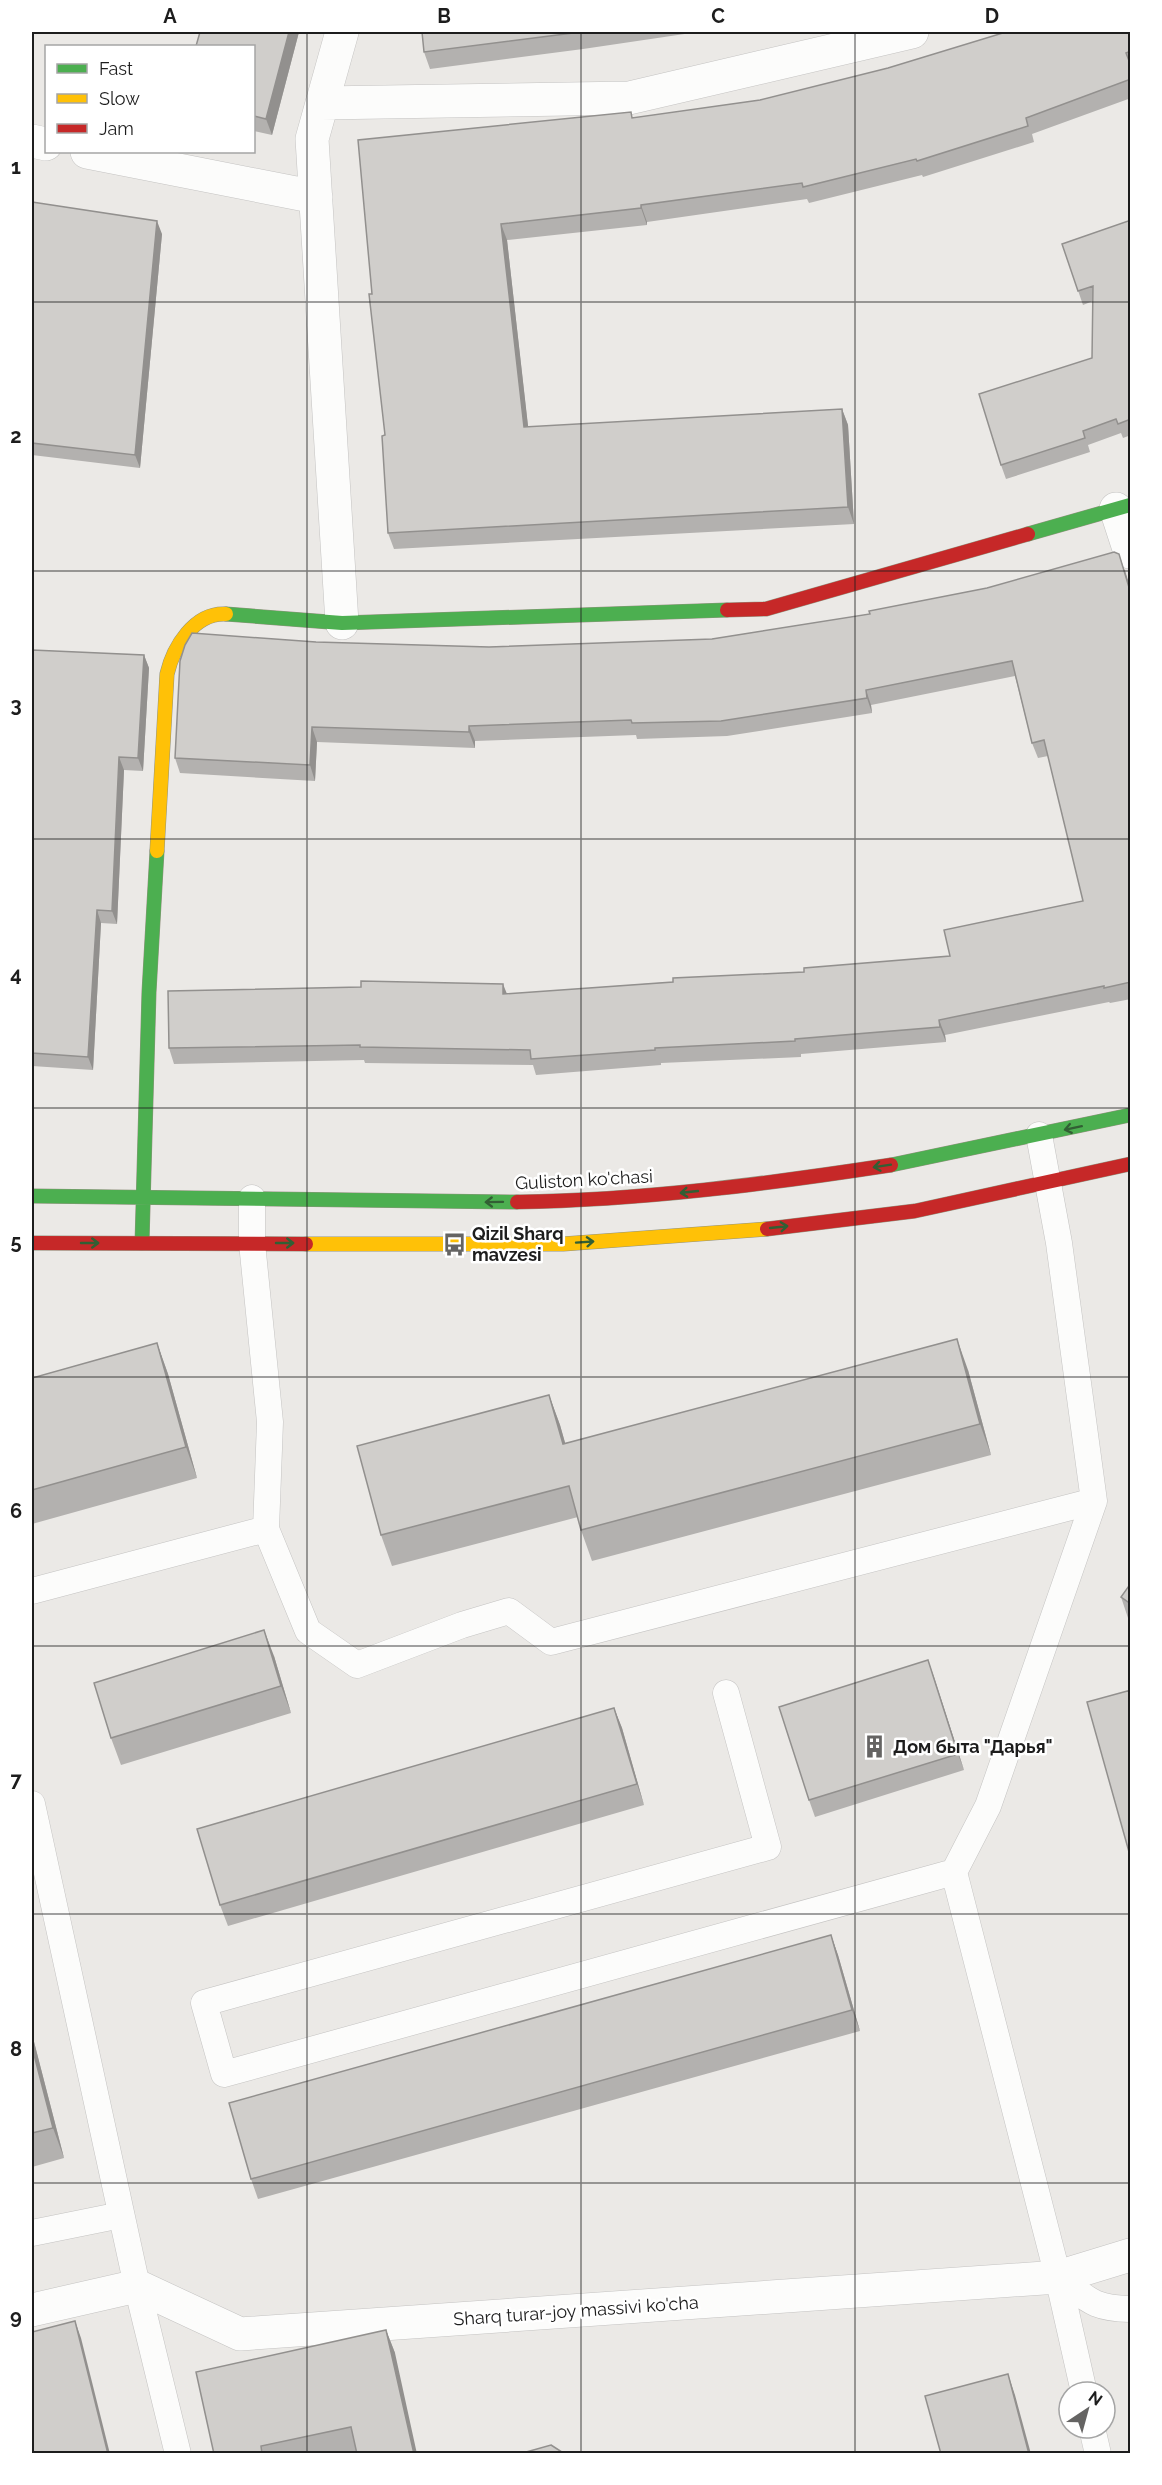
<svg xmlns="http://www.w3.org/2000/svg" width="1162" height="2485" font-family="Raleway,sans-serif">
  <style>
    .lines { fill: none; stroke-linecap: round; stroke-linejoin: round }
    .lane-casing { stroke: #c4c3c2; stroke-width: 27 }
    .street-casing { stroke: #c4c3c2; stroke-width: 34 }
    .fast-casing { stroke: #92937f; stroke-width: 15 }
    .slow-casing { stroke: #92937f; stroke-width: 15 }
    .jam-casing { stroke: #92937f; stroke-width: 15 }
    .lane { stroke: #fcfcfb; stroke-width: 26 }
    .street { stroke: #fcfcfb; stroke-width: 33 }
    .fast { stroke: #4caf50; stroke-width: 14 }
    .slow { stroke: #ffc107; stroke-width: 14 }
    .jam { stroke: #c62828; stroke-width: 14 }
    .wall { fill: #b3b1af }
    .shaded-wall { fill: #92908e }
    .building { fill: #d0cecb; stroke: #92908e; stroke-width: 1.5 }
    .oneway { stroke: #325f34 }
    .grid { fill: none; stroke: #1d1d1d; stroke-width: 1.5; stroke-opacity: 0.55 }
    .labels { text-anchor: middle; stroke-width: 5; stroke-linejoin: round; paint-order: stroke }
    .street-label { font-size: 18px; fill: #1d1d1d; stroke: #fff }
    .poi-label { font-size: 18px; font-weight: bold; fill: #1d1d1d; stroke: #fff; text-anchor: start }
    .neatline { fill: none; stroke: #1d1d1d; stroke-width: 2 }
    .grid-label { font-size: 20px; text-anchor: middle; font-weight: bold; fill: #1d1d1d }
  </style>
  <rect width="100%" height="100%" fill="#ebe9e6"/>
  <g class="lines">
    <defs>
      <path id="lane" d="M 252,1198 L 252,1243 L 270,1422 L 266,1529 L 308,1631 L 357,1665 L 462,1625 L 509,1611 L 551,1642 L 1094,1501
        M 32,1591 L 266,1529
        M 726,1693 L 768,1847 L 204,2003 L 224,2074 L 954,1872 L 1058,2277 L 1084,2392
        M 32,1804 L 137,2286 L 178,2454
        M 954,1872 L 988,1806 L 1094,1501 L 1059,1243 L 1039,1135
        M 32,2233 L 121,2215
        M 1058,2277 C 1088,2299 1091,2308 1130,2309
        M 1092,2428 L 1098,2454"/>
      <path id="street" d="M 342,32 L 312,139 L 342,623
        M 322,103 L 629,98 L 912,32
        M 32,141 L 46,144
        M 87,152 L 316,197
        M 1116,509 L 1130,552
        M 32,2310 L 137,2286 L 240,2334 L 1058,2277 L 1130,2255"/>
      <path id="fast" d="M 1028,534 L 1130,505
        M 226,614 L 342,623 L 727,610
        M 891,1165 L 1130,1115
        M 32,1196 L 517,1202
        M 142,1243 L 149,992 L 157,851"/>
      <path id="slow" d="M 157,851 L 167,674 C 173,648 194,612 226,614
        M 306,1244 L 563,1244 L 767,1229"/>
      <path id="jam" d="M 727,610 L 766,609 L 1028,534
        M 517,1202 C 643,1200 767,1184 891,1165
        M 767,1229 L 915,1211 L 1130,1164
        M 32,1243 L 306,1244"/>
    </defs>
    <use href="#lane" class="lane-casing"/>
    <use href="#street" class="street-casing"/>
    <use href="#fast" class="fast-casing"/>
    <use href="#slow" class="slow-casing"/>
    <use href="#jam" class="jam-casing"/>
    <use href="#lane" class="lane"/>
    <use href="#street" class="street"/>
    <use href="#fast" class="fast"/>
    <use href="#slow" class="slow"/>
    <use href="#jam" class="jam"/>
  </g>
  <path class="wall" d="M 299,32 L 272,135 L 254,131 L 254,46 Z
    M 422,32 L 698,32 L 583,49 L 430,69 L 424,52 Z
    M 1131,32 L 1131,98 L 1032,134 L 1034,142 L 923,177 L 922,175 L 809,203 L 807,199 L 647,222 L 647,225 L 507,240 L 528,427 L 842,409 L 848,425 L 854,524 L 394,549 L 388,533 L 385,435 L 372,294 L 633,118 L 760,100 Z
    M 32,202 L 162,234 L 140,468 L 32,455 Z
    M 1131,220 L 1131,435 L 1123,438 L 1121,433 L 1088,445 L 1090,452 L 1006,479 L 1001,465 L 1092,358 L 1093,301 L 1083,305 L 1062,244 Z
    M 1125,570 L 1131,590 L 1131,999 L 1110,1003 L 1109,1002 L 945,1035 L 946,1042 L 801,1054 L 801,1057 L 661,1063 L 661,1065 L 536,1075 L 533,1065 L 365,1063 L 364,1060 L 174,1064 L 169,1048 L 507,994 L 804,972 L 950,956 L 1083,901 L 1048,756 L 1038,758 L 1032,743 L 1015,676 L 871,705 L 872,713 L 727,736 L 637,739 L 636,735 L 475,741 L 475,748 L 317,742 L 315,781 L 180,773 L 175,758 L 316,642 L 489,647 L 712,639 L 870,614 Z
    M 32,650 L 144,655 L 149,668 L 143,771 L 124,770 L 117,924 L 101,923 L 93,1070 L 32,1066 Z
    M 157,1343 L 168,1374 L 197,1478 L 32,1524 L 32,1378 Z
    M 968,1370 L 991,1455 L 592,1561 L 581,1530 L 578,1517 L 392,1566 L 381,1535 L 549,1395 L 560,1425 L 565,1443 Z
    M 1131,1583 L 1131,1619 L 1128,1618 L 1121,1597 Z
    M 274,1656 L 291,1713 L 121,1765 L 111,1738 Z
    M 928,1661 L 964,1770 L 815,1817 L 809,1800 Z
    M 614,1708 L 622,1728 L 644,1805 L 228,1926 L 220,1905 Z
    M 831,1935 L 838,1955 L 860,2031 L 258,2199 L 251,2179 Z
    M 32,2034 L 64,2158 L 32,2167 Z
    M 386,2330 L 395,2353 L 356,2451 L 342,2454 L 214,2454 Z"/>
  <path class="shaded-wall" d="M 289,32 L 299,32 L 272,135 L 266,119 Z
    M 641,205 L 647,222 L 647,225 L 641,208 Z
    M 157,221 L 162,234 L 140,468 L 135,455 Z
    M 501,224 L 507,240 L 530,443 L 524,427 Z
    M 842,409 L 848,425 L 854,524 L 848,507 Z
    M 1119,554 L 1131,590 L 1131,594 Z
    M 144,655 L 149,668 L 143,771 L 138,758 Z
    M 866,690 L 871,705 L 872,713 L 867,698 Z
    M 469,726 L 475,741 L 475,748 L 469,732 Z
    M 312,727 L 317,742 L 315,781 L 310,765 Z
    M 119,757 L 124,770 L 117,924 L 112,911 Z
    M 97,910 L 101,923 L 93,1070 L 88,1057 Z
    M 503,984 L 509,999 L 503,994 Z
    M 939,1020 L 945,1035 L 946,1042 L 940,1027 Z
    M 957,1339 L 968,1370 L 991,1455 L 980,1424 Z
    M 157,1343 L 168,1374 L 197,1478 L 186,1447 Z
    M 549,1395 L 560,1425 L 574,1474 L 563,1444 Z
    M 264,1630 L 274,1656 L 291,1713 L 281,1686 Z
    M 928,1660 L 934,1677 L 964,1770 L 958,1754 Z
    M 614,1708 L 622,1728 L 644,1805 L 637,1784 Z
    M 831,1935 L 838,1955 L 860,2031 L 852,2010 Z
    M 32,2034 L 64,2158 L 53,2128 L 32,2047 Z
    M 75,2321 L 81,2338 L 110,2454 L 108,2454 Z
    M 386,2330 L 395,2353 L 417,2454 L 414,2454 Z
    M 1008,2374 L 1015,2395 L 1031,2454 L 1029,2454 Z"/>
  <path class="building" d="M 200,32 L 289,32 L 266,119 L 254,116 L 254,46 L 196,46 Z
    M 422,32 L 581,32 L 424,52 Z
    M 1006,32 L 1131,32 L 1131,51 L 1126,53 L 1131,66 L 1131,79 L 1026,118 L 1028,126 L 917,161 L 916,159 L 803,187 L 802,183 L 641,205 L 641,208 L 501,224 L 524,427 L 842,409 L 848,507 L 388,533 L 382,436 L 385,435 L 369,294 L 372,294 L 358,140 L 631,112 L 632,118 L 760,100 L 888,68 Z
    M 32,202 L 157,221 L 135,455 L 32,443 Z
    M 1131,220 L 1131,419 L 1118,424 L 1116,419 L 1083,431 L 1085,438 L 1001,465 L 979,394 L 1092,358 L 1093,286 L 1078,291 L 1062,244 Z
    M 1114,552 L 1119,554 L 1131,594 L 1131,982 L 1104,988 L 1104,986 L 939,1020 L 940,1027 L 795,1039 L 795,1041 L 655,1048 L 655,1050 L 531,1059 L 530,1050 L 360,1047 L 360,1045 L 169,1048 L 168,991 L 361,987 L 361,981 L 503,984 L 503,994 L 673,982 L 673,978 L 804,972 L 804,968 L 950,956 L 944,930 L 1083,901 L 1044,740 L 1032,743 L 1012,661 L 866,690 L 867,698 L 721,721 L 632,723 L 631,720 L 469,726 L 469,732 L 312,727 L 310,765 L 175,758 L 180,661 L 185,645 L 192,633 L 316,642 L 489,647 L 712,639 L 870,614 L 869,611 L 987,588 Z
    M 32,650 L 144,655 L 138,758 L 119,757 L 112,911 L 97,910 L 88,1057 L 32,1053 Z
    M 957,1339 L 980,1424 L 581,1530 L 569,1486 L 381,1535 L 357,1446 L 549,1395 L 563,1444 Z
    M 157,1343 L 186,1447 L 32,1490 L 32,1378 Z
    M 1131,1583 L 1131,1604 L 1121,1597 Z
    M 264,1630 L 281,1686 L 111,1738 L 94,1683 Z
    M 928,1660 L 958,1754 L 809,1800 L 779,1707 Z
    M 1131,1690 L 1131,1859 L 1087,1702 Z
    M 614,1708 L 637,1784 L 220,1905 L 197,1829 Z
    M 831,1935 L 852,2010 L 251,2179 L 229,2103 Z
    M 32,2047 L 53,2128 L 32,2133 Z
    M 75,2321 L 108,2454 L 32,2454 L 32,2332 Z
    M 386,2330 L 414,2454 L 357,2454 L 351,2427 L 261,2446 L 262,2454 L 214,2454 L 196,2372 Z
    M 1008,2374 L 1029,2454 L 941,2454 L 925,2396 Z
    M 551,2445 L 565,2454 L 519,2454 Z"/>
  <defs><path id="oneway-shaft" d="M-6 0H5M1.5-3L5.5 0L1.5 3" fill="none" stroke-width="1.6" stroke-linecap="round" stroke-linejoin="round" transform="scale(1.5)"/></defs>
  <g class="oneway">
    <use href="#oneway-shaft" transform="translate(1073 1128) rotate(168)"/>
    <use href="#oneway-shaft" transform="translate(882 1166) rotate(171)"/>
    <use href="#oneway-shaft" transform="translate(689 1192) rotate(174)"/>
    <use href="#oneway-shaft" transform="translate(494 1202) rotate(179)"/>
    <use href="#oneway-shaft" transform="translate(779 1227) rotate(-6)"/>
    <use href="#oneway-shaft" transform="translate(585 1242) rotate(-4)"/>
    <use href="#oneway-shaft" transform="translate(90 1243)"/>
    <use href="#oneway-shaft" transform="translate(285 1243)"/>
  </g>
  <path class="grid" d="M 307,32 L 307,2454M 581,32 L 581,2454M 855,32 L 855,2454M 32,302 L 1130,302M 32,571 L 1130,571M 32,839 L 1130,839M 32,1108 L 1130,1108M 32,1377 L 1130,1377M 32,1646 L 1130,1646M 32,1914 L 1130,1914M 32,2183 L 1130,2183"/>
  <defs>
    <symbol id="bus-bare" viewBox="-9 -9 18 18"><path d="M-5-6H5V4H4V6H2V4H-2V6H-4V4H-5ZM-3.5-4V0h7V-4ZM-3.5 1.2v1.5H-2V1.2ZM2 1.2v1.5H3.5V1.2Z" fill="#656463" stroke="#fff" stroke-width="2.5" paint-order="stroke"/></symbol>
    <symbol id="building-bare" viewBox="-9 -9 18 18"><path d="M-4-6H4V6H1V3H-1V6H-4ZM-2.5-4.3h1.7v1.8h-1.7ZM.8-4.3h1.7v1.8H.8ZM-2.5-1h1.7V.8h-1.7ZM.8-1h1.7V.8H.8Z" fill="#656463" stroke="#fff" stroke-width="2.5" paint-order="stroke"/></symbol>
  </defs>
  <g fill-rule="evenodd">
    <use href="#bus-bare" x="438" y="1228" width="33" height="33"/>
    <use href="#building-bare" x="858" y="1730" width="33" height="33"/>
  </g>
  <g class="labels">
    <g class="street-label">
      <text transform="translate(584 1180) rotate(-3)" y="6">Guliston ko'chasi</text>
      <text transform="translate(576 2311) rotate(-4)" y="6">Sharq turar-joy massivi ko'cha</text>
    </g>
    <g class="poi-label">
      <text x="472" y="1240">Qizil Sharq<tspan x="472" dy="21">mavzesi</tspan></text>
      <text x="893" y="1753">Дом быта "Дарья"</text>
    </g>
  </g>
  <rect width="1162" height="2485" fill="none" stroke="#ffffff" stroke-width="66"/>
  <rect x="45" y="45" width="210" height="108" fill="#ffffff" stroke="#a5a5a5" stroke-width="1.5"/>
  <rect x="57" y="64" width="30" height="9" fill="#4caf50" stroke="#a5a5a5" stroke-width="1.5"/>
  <text x="99" y="75" font-size="18" fill="#1d1d1d">Fast</text>
  <rect x="57" y="94" width="30" height="9" fill="#ffc107" stroke="#a5a5a5" stroke-width="1.5"/>
  <text x="99" y="105" font-size="18" fill="#1d1d1d">Slow</text>
  <rect x="57" y="124" width="30" height="9" fill="#c62828" stroke="#a5a5a5" stroke-width="1.5"/>
  <text x="99" y="135" font-size="18" fill="#1d1d1d">Jam</text>
  <g transform="translate(1087 2410) rotate(36)"><circle r="28" fill="#ffffff" stroke="#a5a5a5" stroke-width="1.5"/>
  <path d="M0-4.5L10 22L0 15L-10 22Z" fill="#656463"/>
  <text y="-9" font-size="16" font-weight="bold" text-anchor="middle" fill="#1d1d1d">N</text>
  </g>
  <rect x="33" y="33" width="1096" height="2419" class="neatline"/>
  <g class="grid-label">
    <text x="170" y="23">A</text>
    <text x="444" y="23">B</text>
    <text x="718" y="23">C</text>
    <text x="992" y="23">D</text>
    <text x="16" y="174">1</text>
    <text x="16" y="443">2</text>
    <text x="16" y="712">3</text>
    <text x="16" y="981">4</text>
    <text x="16" y="1249">5</text>
    <text x="16" y="1518">6</text>
    <text x="16" y="1787">7</text>
    <text x="16" y="2056">8</text>
    <text x="16" y="2324">9</text>
  </g>
</svg>
